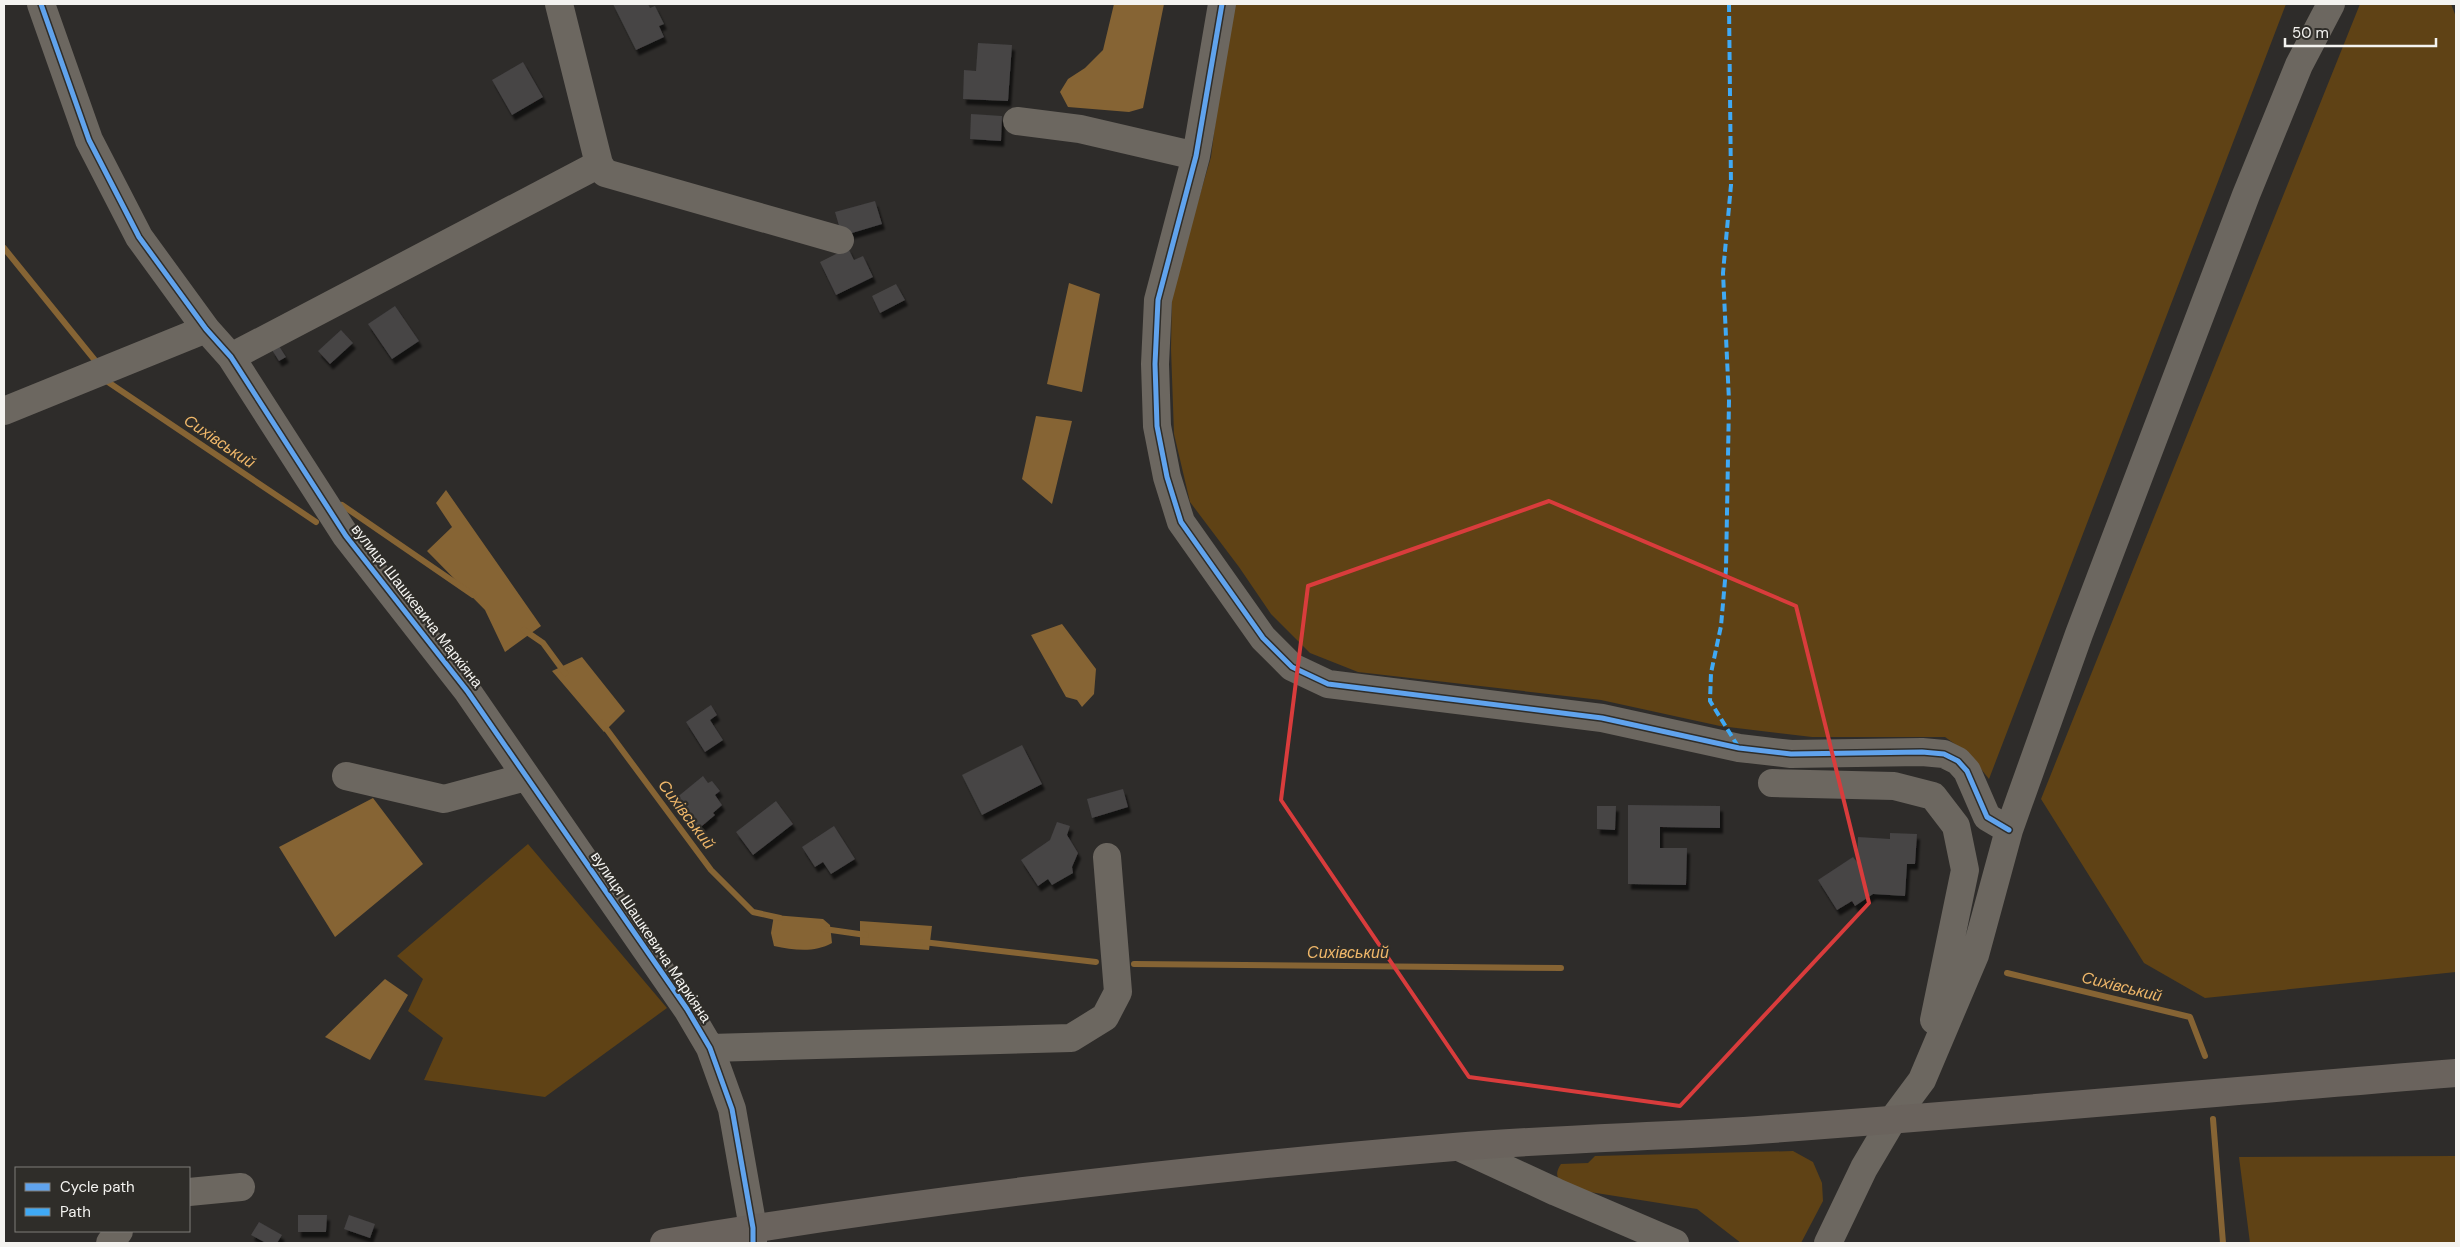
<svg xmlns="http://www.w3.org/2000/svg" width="2460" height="1247" font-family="'DM Sans',sans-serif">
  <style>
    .green { fill: #5f4215 }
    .water { fill: #866434 }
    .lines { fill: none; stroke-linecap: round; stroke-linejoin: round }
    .stream { stroke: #866434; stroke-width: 6 }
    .building { fill: #464445; filter: url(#shadow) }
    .minor { stroke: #6c6760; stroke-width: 28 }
    .highway { stroke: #6a635d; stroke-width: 28 }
    .quiet { stroke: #3fa9f5; stroke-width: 4; stroke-dasharray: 8 4; stroke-linecap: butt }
    .cycleway-casing { stroke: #2f2d29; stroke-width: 8 }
    .cycleway { stroke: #60a3ed; stroke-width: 5 }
    .marked { fill: none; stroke: #d93c3c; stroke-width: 4; stroke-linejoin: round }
    .labels { text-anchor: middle; stroke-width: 4.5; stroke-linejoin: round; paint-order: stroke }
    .street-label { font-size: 15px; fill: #f4f3f0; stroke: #2f2d29 }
    .water-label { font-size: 16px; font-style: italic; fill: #efb76a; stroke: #2f2d29 }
  </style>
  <defs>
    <filter id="shadow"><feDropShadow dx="3" dy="5.5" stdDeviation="1" flood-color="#0009"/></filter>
  </defs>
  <rect width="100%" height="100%" fill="#2e2c2a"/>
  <path class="green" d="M 1230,4 L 2286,4 L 1989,779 L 1969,754 L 1945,737 L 1812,737 L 1720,726 L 1601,700 L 1358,672 L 1310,653 L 1271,614 L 1239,567 L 1190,502 L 1174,434 L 1171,349 L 1172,290 L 1211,157 Z
    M 2360,4 L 2451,4 L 2456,17 L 2456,972 L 2205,998 L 2144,963 L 2041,799 Z
    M 528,844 L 667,1008 L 545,1097 L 424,1080 L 443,1038 L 408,1011 L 423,979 L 397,956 Z
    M 1793,1151 L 1813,1162 L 1822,1183 L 1823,1201 L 1801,1243 L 1741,1243 L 1697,1209 L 1571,1189 C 1560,1182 1552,1177 1561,1164 L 1588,1163 L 1595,1156 Z
    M 2456,1156 L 2456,1243 L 2250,1243 L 2239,1157 Z"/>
  <path class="water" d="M 1114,4 L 1164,4 L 1143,108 L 1129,112 L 1068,107 L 1060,92 L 1068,79 L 1085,68 L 1103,50 Z
    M 1069,283 L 1100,294 L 1082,392 L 1047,384 Z
    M 1036,416 L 1072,421 L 1052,504 L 1022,479 Z
    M 446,490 L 541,626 L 505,652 L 485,610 L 427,551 L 452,527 L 436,503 Z
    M 1062,624 L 1096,669 L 1094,694 L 1082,707 L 1077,700 L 1066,697 L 1031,635 Z
    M 582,657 L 625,711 L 604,732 L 552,671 Z
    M 373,798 L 423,864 L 335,937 L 279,847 Z
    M 774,915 L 823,919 L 830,925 L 832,943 C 814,953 794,950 774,946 L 771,933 Z
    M 860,921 L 932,926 L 929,950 L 860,945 Z
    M 385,979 L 408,995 L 370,1060 L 325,1037 Z"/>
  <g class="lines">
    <path class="stream" d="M 4,248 L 98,364
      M 108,382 L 316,522
      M 342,505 L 473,595
      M 524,630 L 543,643 L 565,673
      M 602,723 L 711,870 L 753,912 L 780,918
      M 824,929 L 866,935
      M 923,942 L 1096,962
      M 1134,964 L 1561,968
      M 2007,973 L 2190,1017 L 2205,1056
      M 2213,1119 L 2223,1243"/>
  </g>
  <path class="building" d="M 613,4 L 648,4 L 650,8 L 655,6 L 664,24 L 659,26 L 664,37 L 636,50 Z
    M 978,43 L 1012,45 L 1008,101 L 963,99 L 964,70 L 976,71 Z
    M 523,62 L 543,97 L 512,115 L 492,80 Z
    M 971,114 L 1002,116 L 1001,141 L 970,139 Z
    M 875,201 L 882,224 L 842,236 L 835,212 Z
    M 848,248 L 854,260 L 863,256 L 873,277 L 836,295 L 820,262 Z
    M 896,284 L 905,300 L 880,313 L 872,296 Z
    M 395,306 L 419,341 L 392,359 L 368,324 Z
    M 341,330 L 353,343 L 330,364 L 318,351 Z
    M 279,346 L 286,357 L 279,361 L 272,350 Z
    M 711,705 L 717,715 L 710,720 L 723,740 L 705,752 L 686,722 Z
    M 1022,745 L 1042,784 L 982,815 L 962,775 Z
    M 703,776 L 708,783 L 712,781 L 720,791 L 715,795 L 722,805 L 713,813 L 715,815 L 696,831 L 681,812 L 683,810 L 675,799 Z
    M 1123,789 L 1128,807 L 1092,818 L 1087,799 Z
    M 776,801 L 793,824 L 753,855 L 736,832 Z
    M 1628,805 L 1720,806 L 1720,828 L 1660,827 L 1660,848 L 1687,848 L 1686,885 L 1628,884 Z
    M 1597,806 L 1616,806 L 1615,830 L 1597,829 Z
    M 1057,822 L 1070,826 L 1067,835 L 1078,853 L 1072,867 L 1073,873 L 1052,885 L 1048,879 L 1038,886 L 1021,860 L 1050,840 Z
    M 834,826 L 855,859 L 831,874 L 823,862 L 815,867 L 802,847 Z
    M 1890,833 L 1917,834 L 1915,864 L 1907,864 L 1905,896 L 1873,894 L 1855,906 L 1852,901 L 1837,910 L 1818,880 L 1853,857 L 1857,862 L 1858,837 L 1890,839 Z
    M 298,1215 L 327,1215 L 326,1232 L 298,1232 Z
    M 349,1215 L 375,1224 L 370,1238 L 344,1229 Z
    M 259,1222 L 282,1235 L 277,1243 L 266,1243 L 251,1235 Z"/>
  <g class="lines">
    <path class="minor" d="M 41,4 L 89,140 L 139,237 L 206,329 L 231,357 L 346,536 L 468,692 L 687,1009 L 710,1048 L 732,1109 L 753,1228 L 753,1243
      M 559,4 L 599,164 L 605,173 L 840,240
      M 1222,4 L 1196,156 L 1158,300 L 1155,364 L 1157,426 L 1167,477 L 1181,522 L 1263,638 L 1292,667 L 1328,684 L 1602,718 L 1739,748 L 1791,754 L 1922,752 L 1944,754 L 1958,761 L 1967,771 L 1987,817 L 2009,830
      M 1017,121 L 1080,129 L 1196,156
      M 231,357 L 599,164
      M 4,411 L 206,329
      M 346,776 L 444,799 L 526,777
      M 1772,783 L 1894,786 L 1933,796 L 1956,826 L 1965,870 L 1934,1020
      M 710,1048 L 1071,1038 L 1105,1017 L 1118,992 L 1107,857
      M 1459,1147 L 1556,1192 L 1675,1243
      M 189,1192 L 241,1187
      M 110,1243 L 119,1231
      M 1828,1243 L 1864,1168 L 1893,1119 L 1922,1080 L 1975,955 L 2009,830 L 2079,634 L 2246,195 L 2299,65 L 2331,4"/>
    <path class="highway" d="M 664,1243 C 926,1199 1190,1169 1454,1147 C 1551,1139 1647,1137 1744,1131 C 1981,1114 2219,1092 2456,1073"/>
    <path class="quiet" d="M 1729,4 L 1731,185 L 1723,273 L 1729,401 L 1726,569 L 1721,626 L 1711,673 L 1710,701 L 1739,748"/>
    <defs>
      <path id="cycleway" d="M 41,4 L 89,140 L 139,237 L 206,329 L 231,357 L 346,536 L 468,692 L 687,1009 L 710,1048 L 732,1109 L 753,1228 L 753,1243
        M 1222,4 L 1196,156 L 1158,300 L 1155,364 L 1157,426 L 1167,477 L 1181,522 L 1263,638 L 1292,667 L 1328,684 L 1602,718 L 1739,748 L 1791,754 L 1922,752 L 1944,754 L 1958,761 L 1967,771 L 1987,817 L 2009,830"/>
    </defs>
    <use href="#cycleway" class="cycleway-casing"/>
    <use href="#cycleway" class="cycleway"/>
  </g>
  <path class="marked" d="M 1549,501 L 1796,606 L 1869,903 L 1680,1106 L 1469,1077 L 1281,800 L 1308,586 Z"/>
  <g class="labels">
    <g class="street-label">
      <text transform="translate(417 606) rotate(52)" y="5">вулиця Шашкевича Маркіяна</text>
      <text transform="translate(651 937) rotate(56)" y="5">вулиця Шашкевича Маркіяна</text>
    </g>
    <g class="water-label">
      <text transform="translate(220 441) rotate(34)" y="6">Сихівський</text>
      <text transform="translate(687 814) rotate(53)" y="6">Сихівський</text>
      <text x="1348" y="958">Сихівський</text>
      <text transform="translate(2122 986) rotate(14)" y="6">Сихівський</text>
    </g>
  </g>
  <rect width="2460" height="1247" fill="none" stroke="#f4f3f0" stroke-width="10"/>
  <rect x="15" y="1167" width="175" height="65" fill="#2f2d29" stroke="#7e7c79"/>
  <rect x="25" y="1183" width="25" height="8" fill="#60a3ed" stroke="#7e7c79"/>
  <text x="60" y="1192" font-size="15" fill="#f4f3f0">Cycle path</text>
  <rect x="25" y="1208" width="25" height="8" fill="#3fa9f5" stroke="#7e7c79"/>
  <text x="60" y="1217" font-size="15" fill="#f4f3f0">Path</text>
  <path d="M2285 38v8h151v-8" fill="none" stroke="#f4f3f0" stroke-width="2.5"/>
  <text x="2292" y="38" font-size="15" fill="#f4f3f0" stroke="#2f2d29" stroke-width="4" paint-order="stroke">50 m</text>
</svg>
